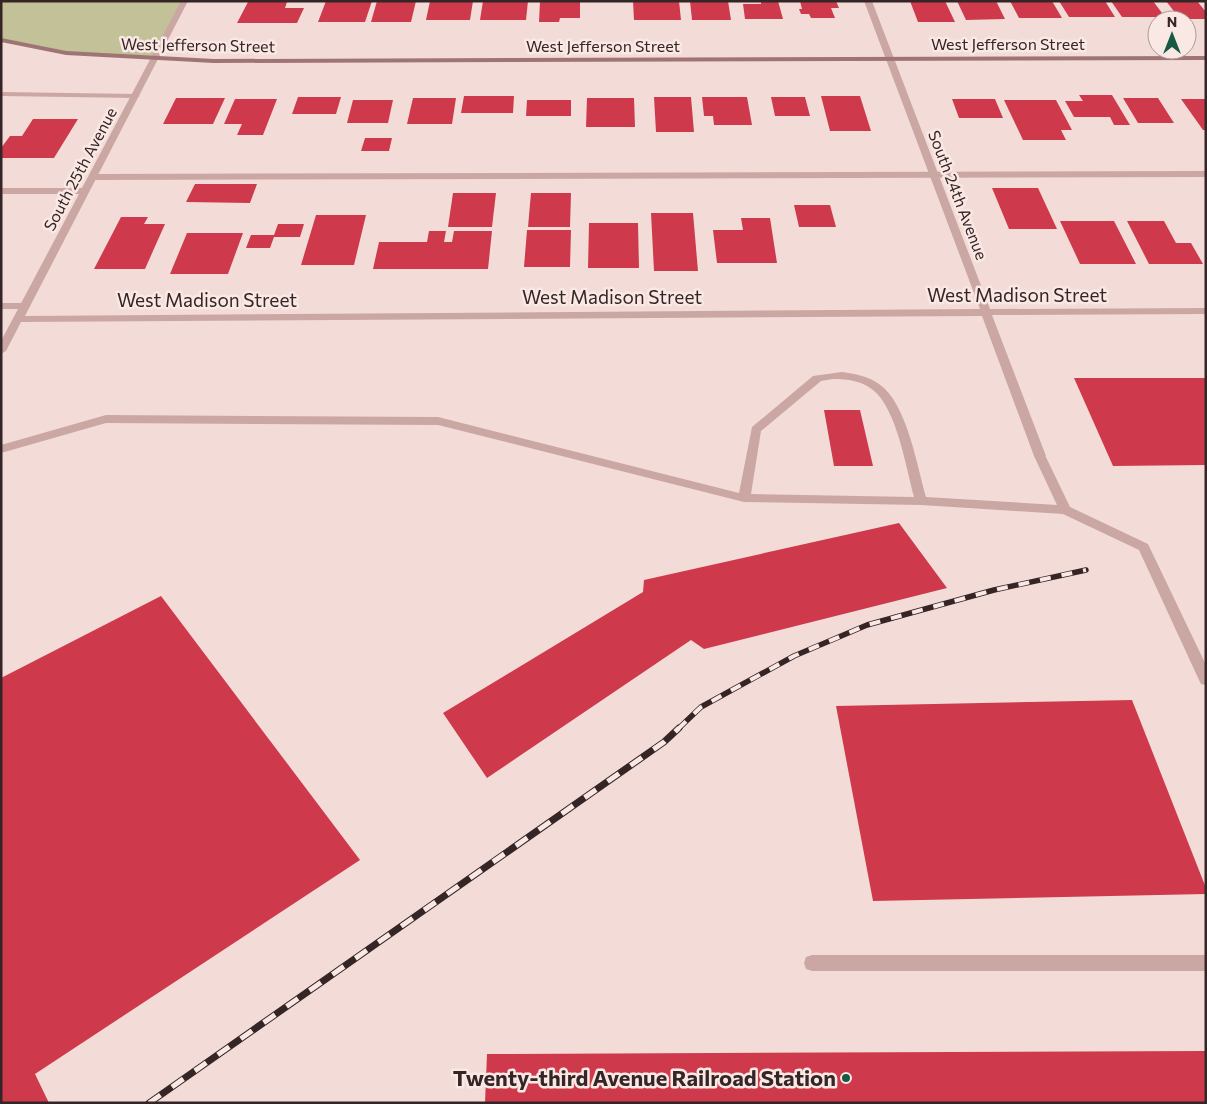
<svg xmlns="http://www.w3.org/2000/svg" width="1207" height="1104" font-family="Commissioner,sans-serif">
  <style>
    .green { fill: #c2c197 }
    .building { fill: #ce3a4b }
    .lines { fill: none; stroke-linecap: round; stroke-linejoin: round }
    .lane { fill: #cba7a3; fill-rule: evenodd }
    .street { fill: #cba7a3; fill-rule: evenodd }
    .secondary { fill: #9f7474; fill-rule: evenodd }
    .rail-far1-casing { stroke: #352526; stroke-width: 5.5 }
    .rail-casing { stroke: #352526; stroke-width: 7 }
    .rail-far1 { stroke: #fae8e4; stroke-width: 4; stroke-dasharray: 11; stroke-linecap: butt }
    .rail { stroke: #fae8e4; stroke-width: 5; stroke-dasharray: 14; stroke-linecap: butt }
    .poi-dot { fill: #185946; stroke: #fae8e4; stroke-width: 2 }
    .labels { text-anchor: middle; stroke-width: 5; stroke-linejoin: round; paint-order: stroke }
    .far-street-label { font-size: 16px; fill: #352526; stroke: #fae8e4 }
    .street-label { font-size: 19px; fill: #352526; stroke: #fae8e4 }
    .near-poi-label { font-size: 22px; font-weight: bold; fill: #352526; stroke: #fae8e4; text-anchor: end }
  </style>
  <rect width="100%" height="100%" fill="#f3dcd7"/>
  <path class="green" d="M 1,1 L 185,1 L 156,59 L 66,53 L 1,40 Z"/>
  <path class="building" d="M 326,1 L 372,1 L 365,22 L 318,22 Z
    M 377,1 L 416,1 L 411,22 L 371,22 Z
    M 430,1 L 473,1 L 470,20 L 426,20 Z
    M 483,1 L 528,1 L 526,20 L 480,20 Z
    M 540,1 L 580,1 L 580,18 L 560,18 L 559,22 L 539,22 Z
    M 633,1 L 679,1 L 681,20 L 634,20 Z
    M 690,1 L 728,1 L 731,20 L 692,20 Z
    M 761,1 L 778,1 L 783,19 L 745,19 L 743,4 L 761,4 Z
    M 800,1 L 836,1 L 839,8 L 831,8 L 835,18 L 811,18 L 809,14 L 801,14 L 799,9 L 802,9 Z
    M 910,1 L 945,1 L 955,22 L 918,22 Z
    M 957,1 L 996,1 L 1005,19 L 966,20 Z
    M 1010,1 L 1052,1 L 1062,18 L 1019,18 Z
    M 1059,1 L 1105,1 L 1115,17 L 1069,17 Z
    M 1111,1 L 1153,1 L 1165,17 L 1122,17 Z
    M 1166,1 L 1197,1 L 1206,12 L 1206,19 L 1180,19 Z
    M 248,2 L 287,2 L 285,8 L 304,8 L 297,23 L 237,23 Z
    M 1079,95 L 1112,95 L 1130,125 L 1114,125 L 1110,117 L 1074,117 L 1065,101 L 1083,101 Z
    M 464,96 L 514,96 L 513,113 L 461,113 Z
    M 821,96 L 860,96 L 871,131 L 830,131 Z
    M 298,97 L 341,97 L 336,114 L 292,114 Z
    M 654,97 L 691,97 L 694,132 L 656,132 Z
    M 702,97 L 747,97 L 752,125 L 714,125 L 713,116 L 704,116 Z
    M 771,97 L 805,97 L 810,116 L 775,116 Z
    M 176,98 L 225,98 L 213,124 L 163,124 Z
    M 413,98 L 456,98 L 452,124 L 407,124 Z
    M 587,98 L 634,98 L 635,127 L 586,127 Z
    M 1123,98 L 1158,98 L 1174,123 L 1138,123 Z
    M 235,99 L 277,99 L 263,135 L 237,135 L 242,124 L 224,124 Z
    M 952,99 L 995,99 L 1003,118 L 959,118 Z
    M 1181,99 L 1206,99 L 1206,130 L 1203,130 Z
    M 353,100 L 393,100 L 388,123 L 347,123 Z
    M 527,100 L 571,100 L 571,116 L 526,116 Z
    M 1004,100 L 1056,100 L 1072,130 L 1061,130 L 1066,140 L 1023,140 Z
    M 33,119 L 78,119 L 54,158 L 1,158 L 1,148 L 10,136 L 22,136 Z
    M 365,138 L 392,138 L 389,151 L 361,151 Z
    M 195,184 L 257,184 L 250,203 L 186,202 Z
    M 992,188 L 1038,188 L 1057,229 L 1009,229 Z
    M 453,193 L 496,193 L 492,227 L 448,227 Z
    M 531,193 L 571,193 L 570,227 L 528,227 Z
    M 794,205 L 830,205 L 836,227 L 799,227 Z
    M 651,213 L 693,213 L 698,271 L 654,271 Z
    M 316,215 L 366,215 L 354,265 L 301,265 Z
    M 121,217 L 148,217 L 144,224 L 165,224 L 145,269 L 94,269 Z
    M 741,218 L 770,218 L 777,263 L 717,263 L 713,230 L 743,230 Z
    M 1060,221 L 1114,221 L 1136,264 L 1080,264 Z
    M 1127,221 L 1164,221 L 1176,243 L 1191,243 L 1203,264 L 1149,264 Z
    M 589,223 L 638,223 L 639,268 L 588,268 Z
    M 278,224 L 304,224 L 300,237 L 274,237 L 270,248 L 246,248 L 251,235 L 274,235 Z
    M 527,230 L 571,230 L 570,267 L 524,267 Z
    M 429,231 L 446,231 L 444,242 L 452,242 L 454,231 L 492,231 L 488,269 L 373,269 L 379,242 L 427,242 Z
    M 187,233 L 243,233 L 228,274 L 170,274 Z
    M 1074,378 L 1206,378 L 1206,465 L 1113,466 Z
    M 824,410 L 860,410 L 873,466 L 834,466 Z
    M 899,523 L 947,588 L 704,649 L 691,640 L 487,778 L 443,713 L 643,592 L 644,580 Z
    M 161,596 L 360,860 L 35,1074 L 49,1103 L 1,1103 L 1,678 Z
    M 1132,700 L 1206,888 L 1206,894 L 873,901 L 836,706 Z
    M 1206,1051 L 1206,1103 L 485,1103 L 487,1054 Z"/>
  <g class="lines">
    <path class="lane" d="M 1,92 L 136,94 L 140,96 L 136,98 L 1,96 Z
      M 1206,171 L 1206,177 L 93,180 L 89,177 L 93,174 Z
      M 1,303 L 25,303 L 30,306 L 25,309 L 1,309 Z
      M 842,372 C 855,374 868,376 879,384 C 907,403 917,466 926,497 L 1057,505 L 1034,456 L 1036,453 L 1044,453 L 1070,507 L 1148,544 L 1206,665 L 1206,685 L 1201,684 L 1199,680 L 1139,550 L 1063,514 L 921,505 L 744,502 L 438,425 L 106,423 L 1,453 L 1,445 L 106,415 L 438,417 L 739,493 L 752,427 L 813,376 ZM 833,379 C 848,379 862,381 873,390 C 897,409 906,468 914,497 L 751,494 L 761,431 L 821,381 Z
      M 812,955 L 1206,955 L 1206,971 L 812,971 L 806,969 L 804,963 L 806,957 Z"/>
    <path class="street" d="M 181,1 L 188,1 L 25,316 L 980,309 L 864,1 L 872,1 L 990,309 L 1206,308 L 1206,314 L 992,315 L 1046,456 L 1040,460 L 1034,456 L 982,316 L 21,322 L 6,351 L 1,354 L 1,341 L 79,194 L 1,194 L 1,188 L 82,188 Z"/>
    <path class="secondary" d="M 1,38 L 66,51 L 214,59 L 1206,56 L 1206,60 L 214,63 L 66,55 L 1,42 Z"/>
    <defs>
      <path id="rail-far1" d="M 678,729 L 701,707 L 794,656 L 867,625 L 994,590 L 1086,570"/>
      <path id="rail" d="M 149,1103 L 664,742 L 679,728"/>
    </defs>
    <use href="#rail-far1" class="rail-far1-casing"/>
    <use href="#rail" class="rail-casing"/>
    <use href="#rail-far1" class="rail-far1"/>
    <use href="#rail" class="rail"/>
  </g>
  <circle class="poi-dot" cx="846" cy="1078" r="5"/>
  <g class="labels">
    <g class="far-street-label">
      <text x="1008" y="50">West Jefferson Street</text>
      <text transform="translate(198 45) rotate(1)" y="6">West Jefferson Street</text>
      <text x="603" y="52">West Jefferson Street</text>
      <text transform="translate(80 169) rotate(-62)" y="6">South 25th Avenue</text>
      <text transform="translate(958 195) rotate(69)" y="6">South 24th Avenue</text>
    </g>
    <g class="street-label">
      <text x="1017" y="302">West Madison Street</text>
      <text x="612" y="304">West Madison Street</text>
      <text x="207" y="307">West Madison Street</text>
    </g>
    <g class="near-poi-label">
      <text x="836" y="1086">Twenty-third Avenue Railroad Station</text>
    </g>
  </g>
  <rect width="1207" height="1104" fill="none" stroke="#352526" stroke-width="5"/>
  <g transform="translate(1172 35)"><circle r="24" fill="#fae8e4" stroke="#ab9a98"/>
  <path d="M0-4L9 19L0 12L-9 19Z" fill="#185946"/>
  <text y="-8" font-size="14" font-weight="bold" text-anchor="middle" fill="#352526">N</text>
  </g>
</svg>
